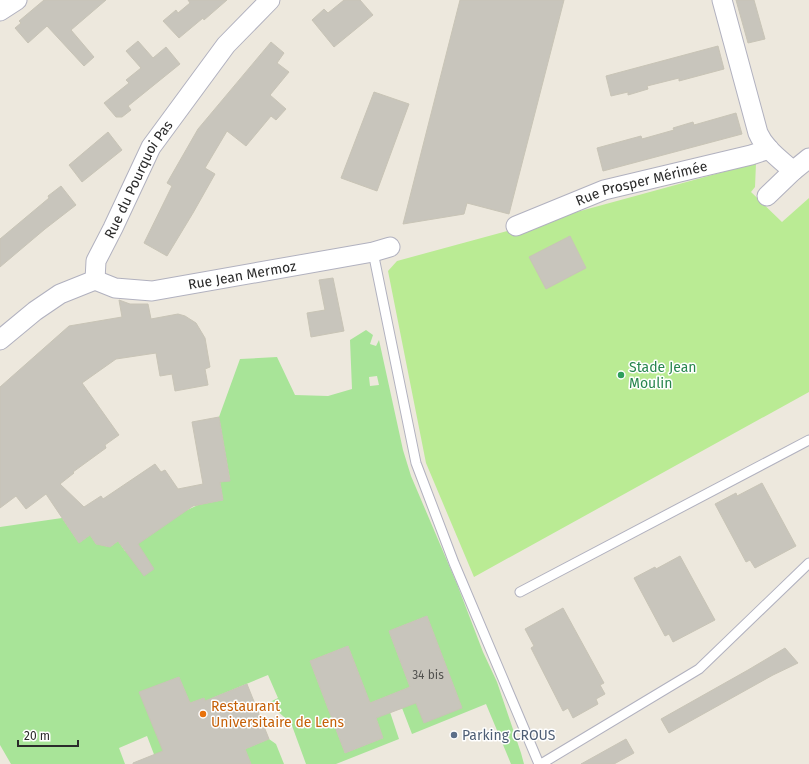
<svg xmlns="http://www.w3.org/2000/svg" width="809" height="764" font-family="'Fira Sans',sans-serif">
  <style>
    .green { fill: #a8e498; fill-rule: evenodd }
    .pitch { fill: #baeb94 }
    .building { fill: #c8c5bc; stroke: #c8c4b6 }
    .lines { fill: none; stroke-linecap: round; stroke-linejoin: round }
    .lane-casing { stroke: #b1b1bf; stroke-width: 11 }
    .street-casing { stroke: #b1b1bf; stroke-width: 21 }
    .lane { stroke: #fff; stroke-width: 9 }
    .street { stroke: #fff; stroke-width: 19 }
    .leisure-dot { fill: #2e9e5b; stroke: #fff; stroke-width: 1.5 }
    .food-dot { fill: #e8710a; stroke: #fff; stroke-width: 1.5 }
    .service-dot { fill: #5c6f8a; stroke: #fff; stroke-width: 1.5 }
    .labels { text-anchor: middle; stroke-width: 3; stroke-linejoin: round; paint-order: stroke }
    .number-label { font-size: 12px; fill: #52524f }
    .street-label { font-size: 14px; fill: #2b2b2b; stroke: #fff }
    .leisure-label { font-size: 14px; fill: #27864d; stroke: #fff; text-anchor: start }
    .food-label { font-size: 14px; fill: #c56008; stroke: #fff; text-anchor: start }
    .service-label { font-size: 14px; fill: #4e5e75; stroke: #fff; text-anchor: start }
  </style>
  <rect width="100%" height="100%" fill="#ede8dd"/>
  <path class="green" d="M 366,330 L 373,335 L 370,344 L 376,346 L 379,340 L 403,450 L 411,476 L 457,584 L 483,652 L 497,682 L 521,753 L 524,764 L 511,764 L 486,704 L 412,734 L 402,708 L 415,700 L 462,708 L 427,616 L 389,631 L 410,687 L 370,703 L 348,646 L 310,661 L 345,753 L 383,738 L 375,715 L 390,712 L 399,739 L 336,764 L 306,764 L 291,723 L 268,703 L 278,698 L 268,675 L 205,701 L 204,698 L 190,703 L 179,677 L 140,692 L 156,733 L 175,725 L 164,753 L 155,757 L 147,736 L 119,748 L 125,764 L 11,764 L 0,745 L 0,527 L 62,518 L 79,543 L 90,535 L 96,544 L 110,547 L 118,541 L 125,551 L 140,548 L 137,543 L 185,511 L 198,505 L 223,500 L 220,482 L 230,480 L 219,417 L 240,359 L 277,357 L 295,395 L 328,396 L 352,389 L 350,340 ZM 377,376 L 379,385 L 370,386 L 369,377 Z
    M 269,739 L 276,744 L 284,764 L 251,764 L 245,749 Z"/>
  <path class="pitch" d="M 756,163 L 755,187 L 751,192 L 782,222 L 809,198 L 809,392 L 474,577 L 426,463 L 388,271 L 397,261 Z"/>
  <path class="building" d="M 44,0 L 106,0 L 71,30 L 94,57 L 84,66 L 47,26 L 28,43 L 15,28 L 21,23 L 19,21 Z
    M 188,0 L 227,0 L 204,20 L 203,18 L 179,38 L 163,21 L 176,10 L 178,13 L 190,3 Z
    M 344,0 L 360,0 L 373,15 L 334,47 L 312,20 L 324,9 L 328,13 Z
    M 460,0 L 564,0 L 509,214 L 467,203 L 464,214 L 403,224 Z
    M 736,0 L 754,0 L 765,39 L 748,43 Z
    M 138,41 L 153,58 L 166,47 L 180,64 L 128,106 L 131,110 L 122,117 L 116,117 L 104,103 L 129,83 L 126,80 L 141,68 L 126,51 Z
    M 271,42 L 284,53 L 277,63 L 289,72 L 270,95 L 286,109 L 276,120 L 271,116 L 246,146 L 227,131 L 205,168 L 215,174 L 193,213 L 167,256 L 144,243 L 172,186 L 167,183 L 198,129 Z
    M 718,46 L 724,69 L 679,81 L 679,78 L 647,86 L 648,89 L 628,95 L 628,92 L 611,96 L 606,76 Z
    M 374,92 L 409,104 L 377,191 L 341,178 Z
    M 736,113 L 742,134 L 603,171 L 597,148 L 641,136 L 642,139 L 674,130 L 673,128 L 693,122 L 694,125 Z
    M 108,132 L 122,150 L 82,182 L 69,165 Z
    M 61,186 L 76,205 L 45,229 L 0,267 L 0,239 L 49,198 L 48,196 Z
    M 570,236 L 586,268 L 546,289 L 529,257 Z
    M 333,278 L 344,331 L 311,337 L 307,313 L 325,310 L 319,280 Z
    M 119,300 L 130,304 L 148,304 L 151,319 L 178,314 L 185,316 L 196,323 L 205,338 L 210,367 L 205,369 L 208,385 L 175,391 L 172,374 L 160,376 L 156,353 L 116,359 L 82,383 L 119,435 L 105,445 L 106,448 L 73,472 L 74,473 L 60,484 L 84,507 L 101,496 L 103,499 L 155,464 L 161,472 L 165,470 L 178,489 L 203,484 L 192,422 L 219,417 L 230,481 L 220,482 L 223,500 L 193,506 L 138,544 L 154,569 L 144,576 L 118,541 L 110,547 L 96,544 L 90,535 L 79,543 L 46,494 L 26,509 L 16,496 L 0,508 L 0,387 L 69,326 L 122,317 Z
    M 762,483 L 796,546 L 755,568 L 750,560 L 746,562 L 715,504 L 736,493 L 737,496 Z
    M 680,556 L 715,620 L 673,642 L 669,634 L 665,636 L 634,578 L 655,567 L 656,569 Z
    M 563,608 L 604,683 L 600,685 L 605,694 L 596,699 L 598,704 L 573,718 L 568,708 L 563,711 L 531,648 L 534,646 L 525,629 Z
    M 427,616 L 462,708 L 424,723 L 416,703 L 376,718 L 383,738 L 345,753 L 310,661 L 348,646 L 370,703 L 410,687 L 389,631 Z
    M 785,648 L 798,663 L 773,675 L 669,733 L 661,719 L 748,670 Z
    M 179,677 L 190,703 L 204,698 L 205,701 L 247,684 L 269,739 L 245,749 L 251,764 L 133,764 L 133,763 L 163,751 L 139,692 Z
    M 626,739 L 634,753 L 614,764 L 581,764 Z"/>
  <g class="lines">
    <defs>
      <path id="lane" d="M 373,252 L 416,463 L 454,563 L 539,764
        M 520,592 L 809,440
        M 541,764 L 699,669 L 809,563"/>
      <g id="street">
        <path d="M 722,0 L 758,133 C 765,149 780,159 793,171"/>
        <path d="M 0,11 L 17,0"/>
        <path d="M 767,196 L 793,171 L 809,158"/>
        <path id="s1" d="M 516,226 L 604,190 L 751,155 L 769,149"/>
        <path id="s2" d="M 95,280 L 96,261 L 113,228 L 151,147 L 226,45 L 270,0"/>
        <path id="s3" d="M 95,280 L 115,288 L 152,291 L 373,252 L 390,247"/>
        <path d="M 0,340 L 35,311 L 60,294 L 95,280"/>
      </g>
    </defs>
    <use href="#lane" class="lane-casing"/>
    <use href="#street" class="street-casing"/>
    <use href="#lane" class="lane"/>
    <use href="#street" class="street"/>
  </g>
  <circle class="leisure-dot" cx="621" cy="375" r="4"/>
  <circle class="food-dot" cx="203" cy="714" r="4"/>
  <circle class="service-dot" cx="454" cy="735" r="4"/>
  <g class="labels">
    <g class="number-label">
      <text x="428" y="679">34 bis</text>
    </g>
    <g class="street-label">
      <text dy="5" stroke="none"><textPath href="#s2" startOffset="111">Rue du Pourquoi Pas</textPath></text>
      <text dy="5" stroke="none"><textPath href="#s1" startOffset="133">Rue Prosper Mérimée</textPath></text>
      <text dy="5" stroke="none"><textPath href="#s3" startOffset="150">Rue Jean Mermoz</textPath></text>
    </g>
    <g class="leisure-label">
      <text x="629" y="372">Stade Jean<tspan x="629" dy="16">Moulin</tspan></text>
    </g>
    <g class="food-label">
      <text x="211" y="711">Restaurant<tspan x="211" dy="16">Universitaire de Lens</tspan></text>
    </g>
    <g class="service-label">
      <text x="462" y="740">Parking CROUS</text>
    </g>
  </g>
  <path d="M18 740v6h60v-6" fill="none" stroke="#2b2b2b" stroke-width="2"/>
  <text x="24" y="740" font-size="12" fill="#2b2b2b" stroke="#ffffff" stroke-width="3" paint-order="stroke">20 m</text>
</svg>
